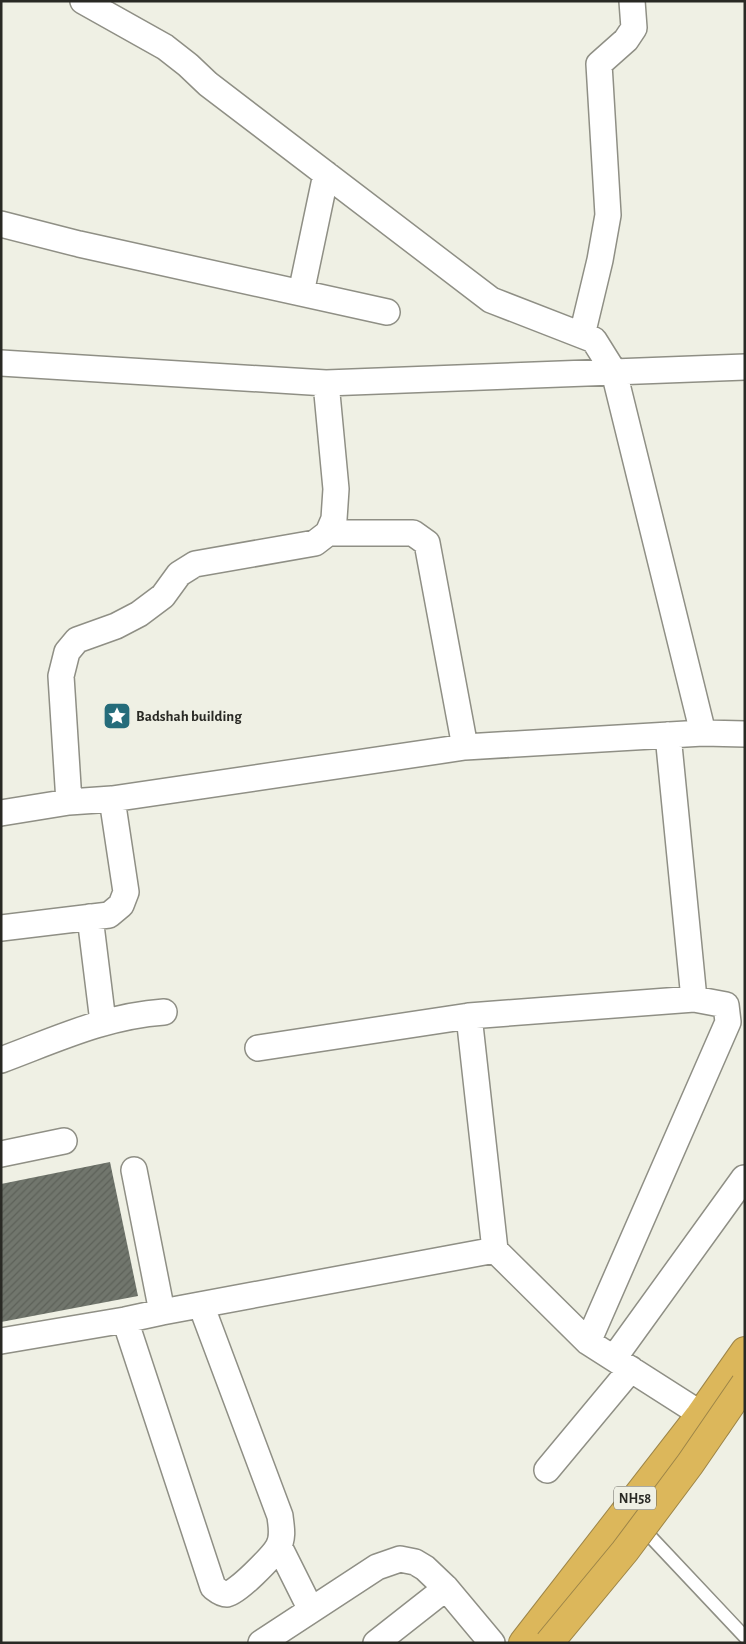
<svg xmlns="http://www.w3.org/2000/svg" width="746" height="1644" font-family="'Alegreya Sans',sans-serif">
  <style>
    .building { fill: url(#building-hatch) }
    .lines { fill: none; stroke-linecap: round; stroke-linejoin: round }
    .lane-casing { stroke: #8f8f85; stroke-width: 15 }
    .street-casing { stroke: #8f8f85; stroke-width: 28 }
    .highway-casing { stroke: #9d8548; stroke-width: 30 }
    .lane { stroke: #fff; stroke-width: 12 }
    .street { stroke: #fff; stroke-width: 25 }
    .highway { stroke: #dcb75b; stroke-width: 28 }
    .highway-bridge-casing { stroke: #9d8548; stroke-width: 30; stroke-linecap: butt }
    .highway-bridge { stroke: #dcb75b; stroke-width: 28 }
    .labels { text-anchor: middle; stroke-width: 5; stroke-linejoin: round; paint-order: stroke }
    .shield { fill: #eff0e4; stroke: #64655e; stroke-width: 1 }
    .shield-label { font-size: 14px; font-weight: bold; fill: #292924 }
    .poi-label { font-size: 15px; font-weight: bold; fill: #292924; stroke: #eff0e4; text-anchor: start }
  </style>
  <defs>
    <pattern id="building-hatch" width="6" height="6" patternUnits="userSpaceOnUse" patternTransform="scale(1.25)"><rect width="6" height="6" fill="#71766d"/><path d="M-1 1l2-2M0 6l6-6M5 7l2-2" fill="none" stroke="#5d6159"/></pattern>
  </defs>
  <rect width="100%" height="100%" fill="#eff0e4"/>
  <path class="building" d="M 110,1162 L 138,1296 L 1,1322 L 1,1184 Z"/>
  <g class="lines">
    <defs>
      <path id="lane" d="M 647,1533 L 745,1637"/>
      <path id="street" d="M 83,1 L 165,47 L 188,65 L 208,84 L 491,300 L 594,340 L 614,372 L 703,733
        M 1,224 L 79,244 L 387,312
        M 301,293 L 326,174
        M 582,335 L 600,260 L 608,215 L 599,64 L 626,40 L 634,28 L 632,1
        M 1,363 L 326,383 L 745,367
        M 328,533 L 413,533 L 427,543 L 465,747
        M 668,735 L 694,999
        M 69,802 L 61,676 L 67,652 L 77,640 L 116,626 L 139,614 L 163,596 L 179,574 L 195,564 L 315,543 L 328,533 L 334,519 L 336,489 L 326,383
        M 1,813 L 69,802 L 112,799 L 465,747 L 703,733 L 745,734
        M 90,917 L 103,1022
        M 1,928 L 109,915 L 121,905 L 126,892 L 112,799
        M 469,1016 L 495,1250
        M 258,1048 L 469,1016 L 694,999 L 726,1005 L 728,1022 L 588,1342
        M 1,1060 C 55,1040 105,1016 164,1012
        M 1,1154 L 64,1141
        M 134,1170 L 162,1312
        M 125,1320 L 213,1587 C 217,1590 221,1594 227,1594 C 236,1594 273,1556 278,1547 C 284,1537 281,1526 280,1516 L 201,1305
        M 1,1341 L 125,1320 L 162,1312 L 495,1250 L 588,1342 L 718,1425
        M 614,1358 L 744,1178
        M 547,1470 L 631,1369
        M 279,1546 L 311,1610
        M 261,1643 L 377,1567 L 400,1559 L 415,1562 L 425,1568 L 446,1588 L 492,1643
        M 376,1643 L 446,1588"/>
      <path id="highway" d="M 523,1643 L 700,1415 L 745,1351"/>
    </defs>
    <use href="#lane" class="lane-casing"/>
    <use href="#street" class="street-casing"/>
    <use href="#highway" class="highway-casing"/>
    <use href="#lane" class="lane"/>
    <use href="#street" class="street"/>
    <use href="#highway" class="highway"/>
    <defs>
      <path id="highway-bridge" d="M 549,1643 L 625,1551 L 690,1464 L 745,1384"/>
    </defs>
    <use href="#highway-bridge" class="highway-bridge-casing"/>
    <use href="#highway-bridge" class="highway-bridge"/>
  </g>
  <defs>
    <symbol id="sight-square" viewBox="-11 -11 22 22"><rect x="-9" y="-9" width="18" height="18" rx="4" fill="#256c7a" stroke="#eff0e4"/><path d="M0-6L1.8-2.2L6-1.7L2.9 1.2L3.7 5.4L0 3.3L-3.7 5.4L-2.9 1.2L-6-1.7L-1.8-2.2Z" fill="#fff"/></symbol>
  </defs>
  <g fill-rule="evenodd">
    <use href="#sight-square" x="101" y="700" width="32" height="32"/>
  </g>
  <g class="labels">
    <rect class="shield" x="614" y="1486.5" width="42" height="23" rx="4"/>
    <g class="shield-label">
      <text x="635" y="1503">NH58</text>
    </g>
    <g class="poi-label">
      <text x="136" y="721">Badshah building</text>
    </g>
  </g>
  <rect width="746" height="1644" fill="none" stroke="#292924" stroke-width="5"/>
</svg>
